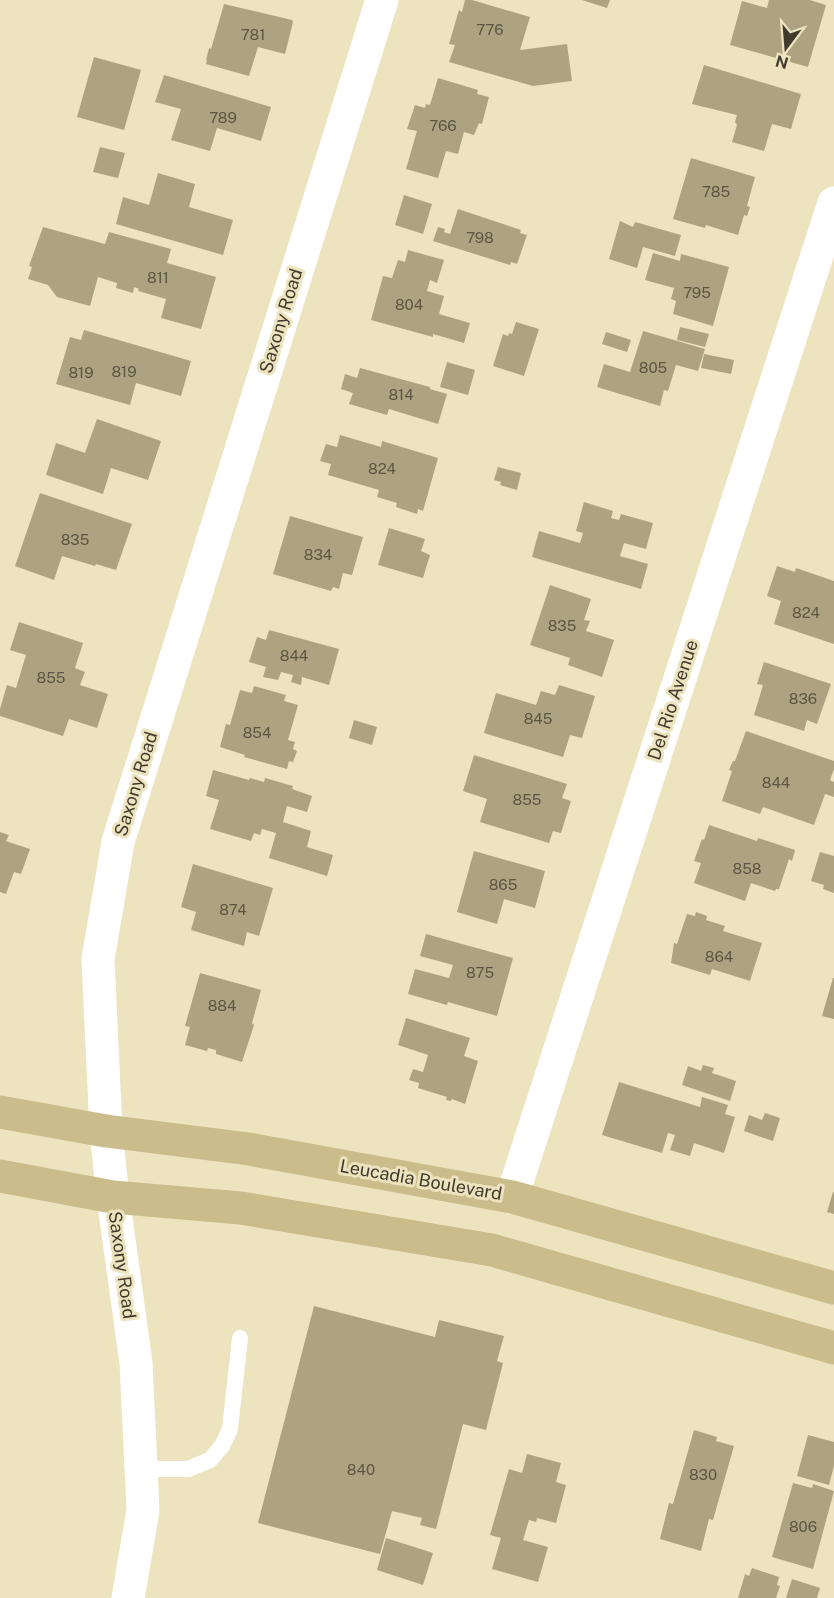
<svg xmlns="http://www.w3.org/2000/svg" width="834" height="1598" font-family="'Public Sans',sans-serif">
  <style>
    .building { fill: #ada381 }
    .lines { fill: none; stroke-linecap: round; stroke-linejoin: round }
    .service { stroke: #fff; stroke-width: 16 }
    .minor { stroke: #fff; stroke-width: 33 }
    .tertiary { stroke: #fff; stroke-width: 33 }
    .secondary { stroke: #fff; stroke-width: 33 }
    .primary { stroke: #cbbc8c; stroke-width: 33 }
    .labels { text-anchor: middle; stroke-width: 6; stroke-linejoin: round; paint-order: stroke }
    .number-label { font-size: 15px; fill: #5b5542 }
    .street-label { font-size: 18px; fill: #403b2d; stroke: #ede3bf }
  </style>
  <rect width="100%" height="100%" fill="#ede3bf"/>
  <path class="building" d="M 465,0 L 472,0 L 530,17 L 520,50 L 567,44 L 572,81 L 533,86 L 449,62 L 455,45 L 449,44 L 459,10 L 462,12 Z
    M 582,0 L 610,0 L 607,8 Z
    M 769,0 L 810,0 L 826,5 L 808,67 L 730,45 L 742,1 L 767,8 Z
    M 224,4 L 292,20 L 293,22 L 285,54 L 258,47 L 249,76 L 206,64 L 207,60 L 206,60 L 209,48 L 211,49 Z
    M 94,57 L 141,70 L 124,130 L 77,117 Z
    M 704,65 L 801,94 L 791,129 L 772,124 L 764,151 L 732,142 L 737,125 L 735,122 L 737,115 L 692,104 Z
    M 164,75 L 271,107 L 261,141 L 217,128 L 210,151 L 171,140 L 181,109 L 155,102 Z
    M 438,78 L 478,90 L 477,94 L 489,97 L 482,124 L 479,123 L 474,135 L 464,132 L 458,154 L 446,151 L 438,178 L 406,169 L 417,131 L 407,129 L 415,105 L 425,108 L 426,104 L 430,105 Z
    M 100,147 L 125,153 L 118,178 L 93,172 Z
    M 691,158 L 755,177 L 747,206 L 750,207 L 747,216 L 744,215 L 738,235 L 706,225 L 705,228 L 673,219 Z
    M 158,173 L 195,184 L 189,207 L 233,220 L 223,255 L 116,224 L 123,197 L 149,205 Z
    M 404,195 L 432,204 L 423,234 L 395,225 Z
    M 458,209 L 521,230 L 520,233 L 527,235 L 517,264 L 511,262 L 510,265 L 433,241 L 438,227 L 445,229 L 444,232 L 450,234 Z
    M 620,221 L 633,227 L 635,222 L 681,235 L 675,256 L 643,247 L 637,268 L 609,259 Z
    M 43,227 L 105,244 L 109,232 L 171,249 L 167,263 L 216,277 L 201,329 L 161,318 L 166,299 L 138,291 L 139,289 L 134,287 L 133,293 L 116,288 L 117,283 L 98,277 L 90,306 L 57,297 L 48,285 L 28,279 L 32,267 L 29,266 Z
    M 408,250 L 444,260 L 437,283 L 430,280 L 427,291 L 444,296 L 439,314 L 470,323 L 464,343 L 433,334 L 433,337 L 371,320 L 383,276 L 392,278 L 398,260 L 405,262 Z
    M 653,253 L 680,261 L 681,254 L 729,267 L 713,326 L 673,314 L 676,301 L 671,299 L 674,288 L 645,280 Z
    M 516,322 L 539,329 L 524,376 L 493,366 L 503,334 L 508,336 L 509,333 L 512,334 Z
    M 680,327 L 709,334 L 705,347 L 677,340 Z
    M 84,330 L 191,361 L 181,396 L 136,383 L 130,405 L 56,384 L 70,337 L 81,340 Z
    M 643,331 L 705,349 L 698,371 L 676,365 L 668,391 L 664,390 L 660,406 L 597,387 L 604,364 L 630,372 Z
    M 606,332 L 631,340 L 627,352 L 602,344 Z
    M 704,354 L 734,360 L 731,374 L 701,368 Z
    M 447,362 L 475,370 L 468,395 L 440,387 Z
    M 360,368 L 430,387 L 430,389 L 447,394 L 438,424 L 389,409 L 387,415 L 349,404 L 353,393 L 341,389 L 345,374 L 357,378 Z
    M 97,419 L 161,441 L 148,480 L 111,468 L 103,494 L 46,475 L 56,443 L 85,453 Z
    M 340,435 L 381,447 L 382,441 L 438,458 L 423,511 L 418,509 L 417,514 L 396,507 L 397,503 L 377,497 L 379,490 L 328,475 L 331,464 L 320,461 L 326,444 L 337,447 Z
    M 498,467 L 521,473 L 517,490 L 500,485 L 501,482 L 494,480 Z
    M 40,493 L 132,524 L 116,570 L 96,564 L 95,566 L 62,556 L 54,580 L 15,566 Z
    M 584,502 L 613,511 L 611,518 L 619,520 L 621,514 L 653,523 L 646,549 L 624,543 L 620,556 L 648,564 L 641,589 L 532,557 L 539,531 L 580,543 L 583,533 L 576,531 Z
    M 290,516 L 363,537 L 352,575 L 343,573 L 339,589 L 333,587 L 331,591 L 273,574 Z
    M 389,528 L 425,539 L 421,551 L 430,555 L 423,578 L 378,565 Z
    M 777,566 L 795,572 L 796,568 L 834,581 L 834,644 L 774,624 L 781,601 L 767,596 Z
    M 550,585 L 591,599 L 584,620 L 590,621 L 586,631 L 614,640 L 602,677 L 568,665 L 570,658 L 530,645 Z
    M 19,622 L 83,643 L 75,668 L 85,672 L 80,685 L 108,694 L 97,728 L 69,719 L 63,736 L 0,716 L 0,709 L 7,685 L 16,688 L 26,655 L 10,650 Z
    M 269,630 L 339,649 L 329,685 L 302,677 L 301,685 L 291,682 L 293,675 L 281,672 L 278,680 L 263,677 L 266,667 L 249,662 L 257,637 L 266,640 Z
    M 764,662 L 831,684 L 817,724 L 807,720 L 804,731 L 754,715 L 763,685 L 757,684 Z
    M 559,685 L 595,696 L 582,738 L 570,735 L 563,757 L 484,733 L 496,693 L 536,705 L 541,691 L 555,695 Z
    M 254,686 L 286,695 L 284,701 L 298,705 L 288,740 L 295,742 L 293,749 L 297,751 L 293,762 L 289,761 L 287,769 L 244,757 L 245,755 L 220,747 L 226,724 L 230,725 L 240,690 L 252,693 Z
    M 354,720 L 377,727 L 372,745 L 349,738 Z
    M 746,731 L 834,761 L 834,769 L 830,780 L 834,782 L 834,797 L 825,794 L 814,825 L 763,807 L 760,814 L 722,801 L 732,771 L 729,770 L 733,761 L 735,761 Z
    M 474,755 L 567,784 L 562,798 L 571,801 L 561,833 L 553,831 L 549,843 L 480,822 L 487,799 L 463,791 Z
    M 213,770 L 249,780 L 250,778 L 264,782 L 265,778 L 293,786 L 292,789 L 312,796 L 307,812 L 287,806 L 283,822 L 311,831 L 307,847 L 333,855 L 327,876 L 269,858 L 276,833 L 262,829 L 260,835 L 254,833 L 251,841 L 210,829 L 219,800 L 206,796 Z
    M 709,825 L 757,841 L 758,838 L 795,850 L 792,861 L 789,859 L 779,889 L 776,889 L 775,891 L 751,883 L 745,901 L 694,883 L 701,863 L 694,861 L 702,839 L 704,840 Z
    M 0,832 L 9,835 L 6,841 L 30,849 L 21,874 L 14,872 L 6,894 L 0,892 Z
    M 474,851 L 545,871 L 535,908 L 504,899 L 497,924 L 457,912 Z
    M 820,852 L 834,856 L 834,893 L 823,889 L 824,885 L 811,881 Z
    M 193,864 L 273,888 L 259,936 L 247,932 L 244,946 L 191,930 L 196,912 L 181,907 Z
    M 696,912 L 707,916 L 706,920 L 725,926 L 723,931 L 762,943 L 750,981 L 712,969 L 710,975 L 671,963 L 674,943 L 677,944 L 687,914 L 695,916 Z
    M 426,934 L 513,958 L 497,1016 L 448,1002 L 447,1005 L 408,994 L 415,969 L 449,978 L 453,965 L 420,956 Z
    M 200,973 L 261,990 L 252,1023 L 254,1025 L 242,1062 L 216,1054 L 216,1050 L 208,1048 L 207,1051 L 185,1045 L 190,1027 L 185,1026 Z
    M 833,978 L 834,978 L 834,1019 L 822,1016 Z
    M 406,1018 L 470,1038 L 464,1056 L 478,1061 L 465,1104 L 452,1099 L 451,1101 L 446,1100 L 447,1097 L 418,1088 L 419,1083 L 409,1080 L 413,1069 L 423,1072 L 428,1055 L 398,1045 Z
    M 703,1065 L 714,1068 L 712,1073 L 736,1081 L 730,1101 L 682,1085 L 688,1066 L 701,1071 Z
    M 619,1082 L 700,1107 L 702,1097 L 728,1105 L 725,1114 L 735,1117 L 724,1153 L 694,1143 L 690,1156 L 670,1150 L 675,1135 L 668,1133 L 662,1153 L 602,1135 Z
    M 765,1113 L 780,1118 L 773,1141 L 744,1131 L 749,1115 L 762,1120 Z
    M 833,1192 L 834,1192 L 834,1214 L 827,1212 Z
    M 314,1306 L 435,1337 L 439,1320 L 504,1336 L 497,1361 L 503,1363 L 486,1430 L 463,1424 L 436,1529 L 420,1525 L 422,1518 L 392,1511 L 380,1554 L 258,1523 Z
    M 694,1430 L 717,1437 L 716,1441 L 734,1446 L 713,1520 L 709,1519 L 701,1551 L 660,1539 L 669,1503 L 673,1504 Z
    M 808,1435 L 834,1442 L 834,1466 L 829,1485 L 797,1476 Z
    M 527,1454 L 561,1463 L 556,1482 L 566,1485 L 556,1523 L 537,1518 L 536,1522 L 529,1520 L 523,1540 L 548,1547 L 538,1582 L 492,1569 L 501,1538 L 490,1535 L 509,1469 L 522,1473 Z
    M 793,1483 L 812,1488 L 813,1484 L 834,1491 L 813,1569 L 772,1557 Z
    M 386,1538 L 433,1553 L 423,1585 L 377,1570 Z
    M 752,1568 L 779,1577 L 777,1585 L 780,1586 L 776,1598 L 738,1598 L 745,1574 L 749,1576 Z
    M 792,1579 L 820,1588 L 817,1598 L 786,1598 Z"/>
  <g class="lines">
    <path class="service" d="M 141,1469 L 188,1469 L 210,1460 L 222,1446 L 230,1429 L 240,1338"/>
    <path class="minor" d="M 512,1197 L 834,203"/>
    <path class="tertiary" d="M 106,1131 L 98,959 L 118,842 L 382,0"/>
    <path class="secondary" d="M 106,1131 L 113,1197 L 136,1363 L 143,1510 L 128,1598"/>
    <path class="primary" d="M 0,1112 L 106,1131 L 249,1149 L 512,1197 L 834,1288
      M 0,1176 L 113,1197 L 241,1208 L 492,1250 L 834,1348"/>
  </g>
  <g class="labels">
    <g class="number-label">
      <text x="490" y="35">776</text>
      <text x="253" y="40">781</text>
      <text x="223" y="123">789</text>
      <text x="443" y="131">766</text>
      <text x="716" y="197">785</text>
      <text x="480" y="243">798</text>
      <text x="158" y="283">811</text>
      <text x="697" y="298">795</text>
      <text x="409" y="310">804</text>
      <text x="653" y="373">805</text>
      <text x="124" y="377">819</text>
      <text x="81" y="378">819</text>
      <text x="401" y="400">814</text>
      <text x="382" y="474">824</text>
      <text x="75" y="545">835</text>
      <text x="318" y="560">834</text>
      <text x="806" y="618">824</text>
      <text x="562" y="631">835</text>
      <text x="294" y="661">844</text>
      <text x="51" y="683">855</text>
      <text x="803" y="704">836</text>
      <text x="538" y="724">845</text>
      <text x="257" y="738">854</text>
      <text x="776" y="788">844</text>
      <text x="527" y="805">855</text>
      <text x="747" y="874">858</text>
      <text x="503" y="890">865</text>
      <text x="233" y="915">874</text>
      <text x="719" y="962">864</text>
      <text x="480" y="978">875</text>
      <text x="222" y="1011">884</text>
      <text x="361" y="1475">840</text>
      <text x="703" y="1480">830</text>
      <text x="803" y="1532">806</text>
    </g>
    <g class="street-label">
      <text transform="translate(281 321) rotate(-73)" y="6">Saxony Road</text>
      <text transform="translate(673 700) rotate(-72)" y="6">Del Rio Avenue</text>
      <text transform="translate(136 784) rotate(-73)" y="6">Saxony Road</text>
      <text transform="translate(421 1180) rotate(10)" y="6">Leucadia Boulevard</text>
      <text transform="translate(122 1265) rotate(82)" y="6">Saxony Road</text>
    </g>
  </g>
  <g transform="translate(786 48) rotate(196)" stroke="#ede3bf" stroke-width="4.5" paint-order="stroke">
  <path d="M0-4.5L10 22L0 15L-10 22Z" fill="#403b2d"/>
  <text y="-9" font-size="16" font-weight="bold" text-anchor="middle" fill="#403b2d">N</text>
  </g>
</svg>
